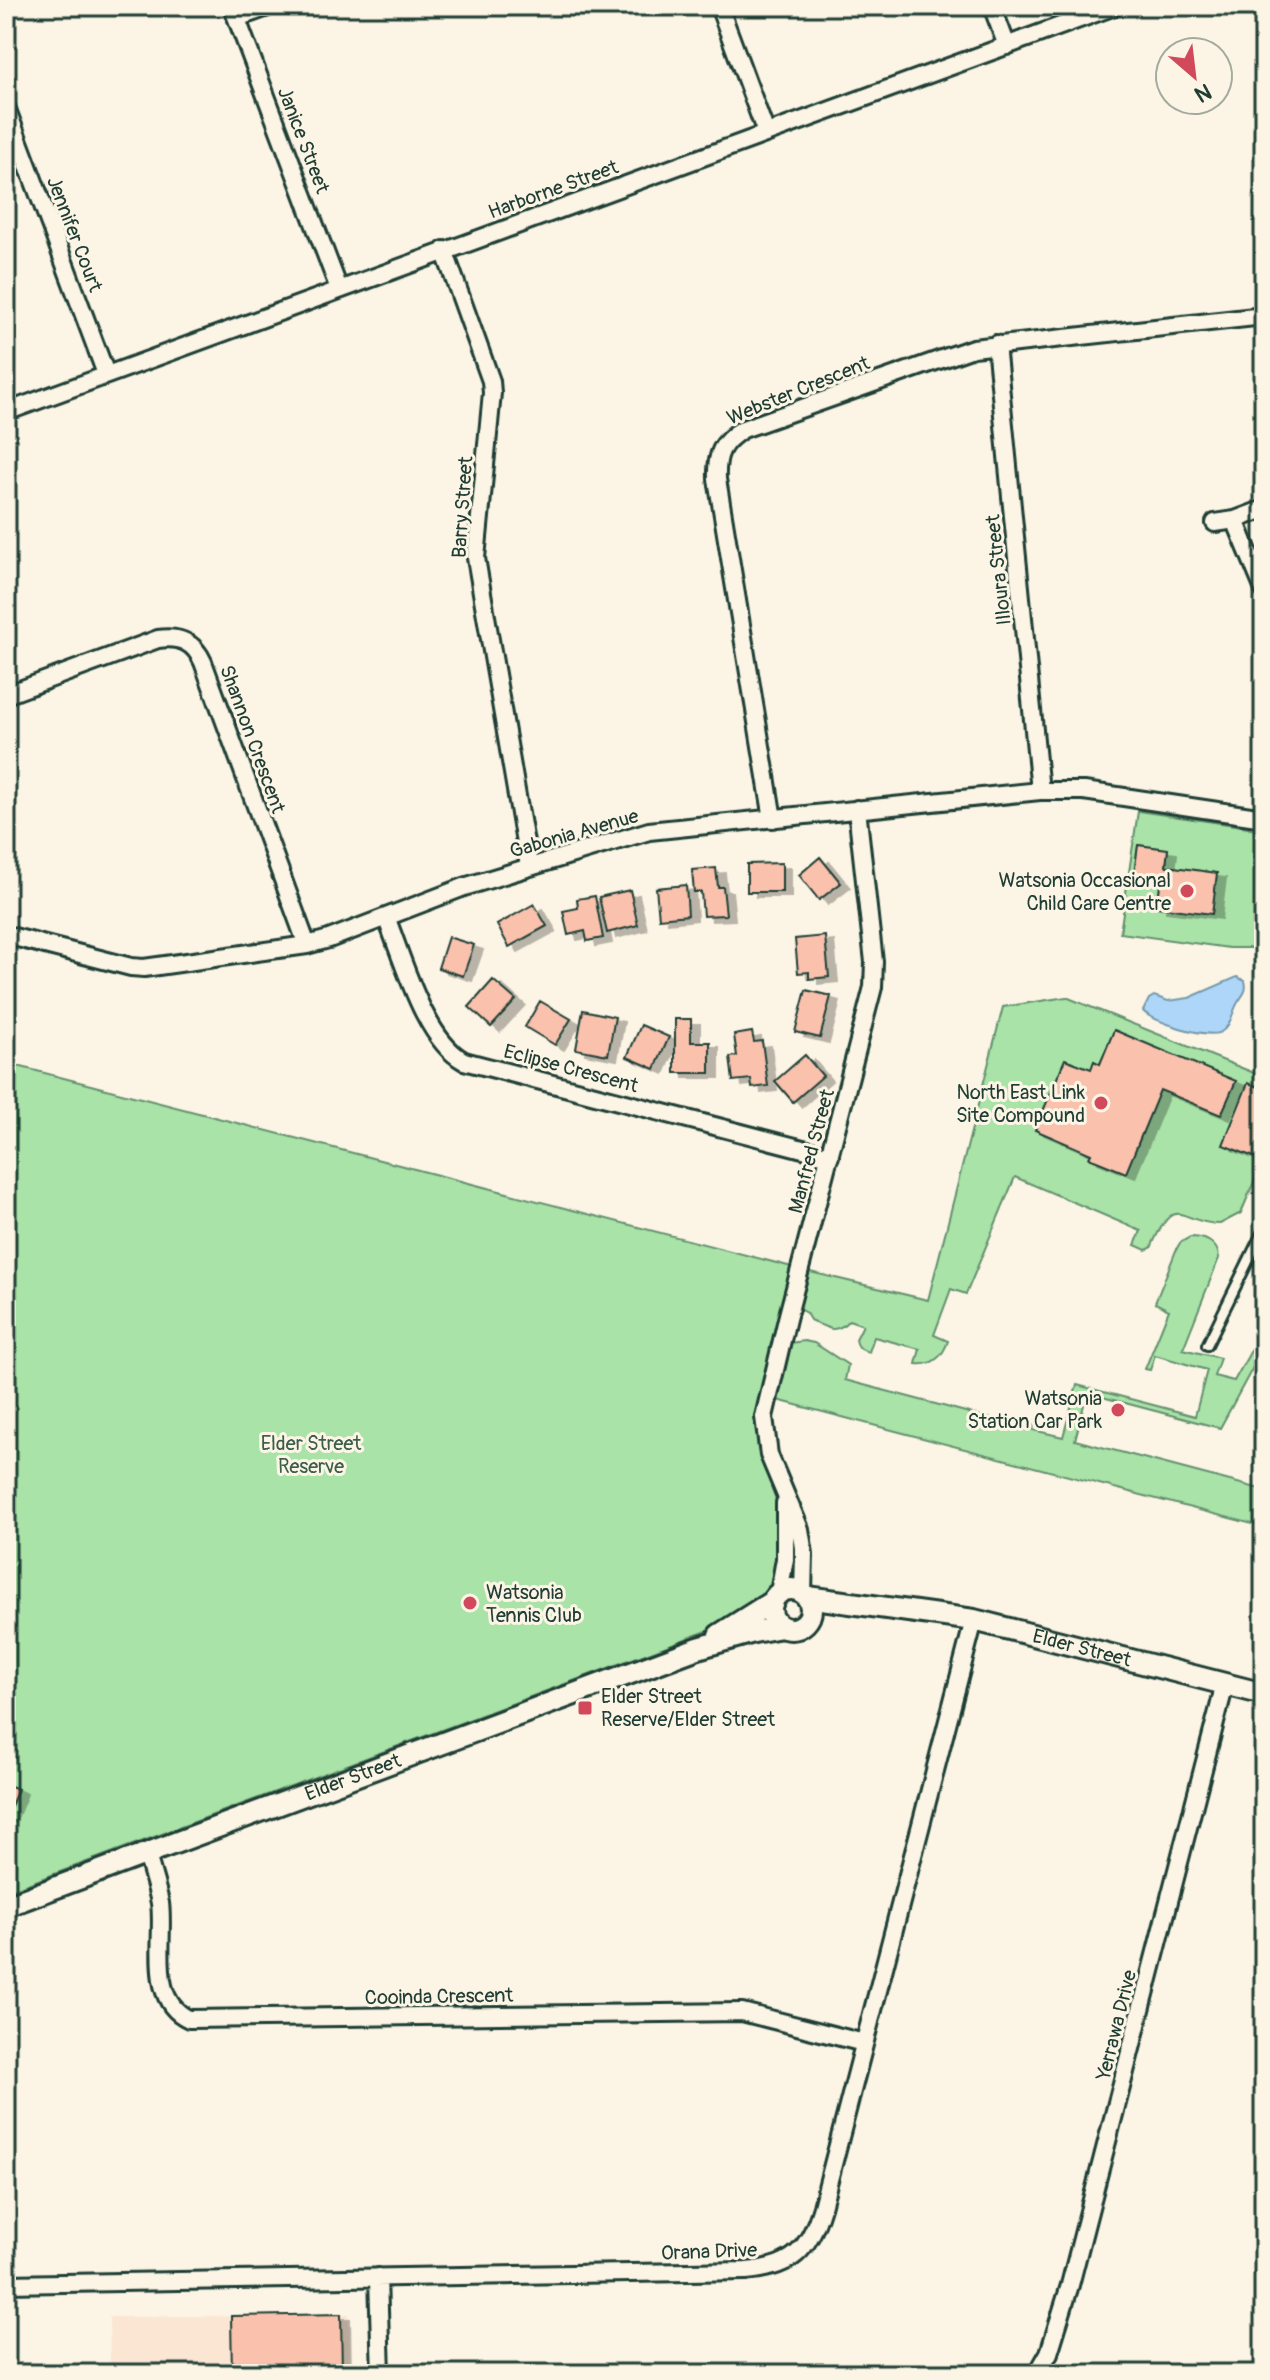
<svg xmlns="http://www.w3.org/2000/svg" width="1270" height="2380" font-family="Pangolin,sans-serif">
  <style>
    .built { fill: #fbe6d4 }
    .green { fill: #a9e3a8; stroke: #64906e; stroke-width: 2; fill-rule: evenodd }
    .water { fill: #aed6f9; stroke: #7599aa; stroke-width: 2 }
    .building { fill: #fac2ad; stroke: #1f3d34; stroke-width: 2; filter: url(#shadow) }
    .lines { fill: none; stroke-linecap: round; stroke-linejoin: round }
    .service-casing { stroke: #1f3d34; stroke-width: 14 }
    .minor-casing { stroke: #1f3d34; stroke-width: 22 }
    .tertiary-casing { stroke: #1f3d34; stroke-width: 26 }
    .service { stroke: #fcf5e5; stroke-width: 8 }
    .minor { stroke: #fcf5e5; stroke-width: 16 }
    .tertiary { stroke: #fcf5e5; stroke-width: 20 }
    .poi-dot { fill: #d1495b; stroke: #fcf5e5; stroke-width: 3 }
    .labels { text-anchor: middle; stroke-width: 6; stroke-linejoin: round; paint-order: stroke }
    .street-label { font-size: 20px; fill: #1f3d34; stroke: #fcf5e5 }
    .poi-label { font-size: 20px; fill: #1f3d34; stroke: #fcf5e5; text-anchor: end }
    .park-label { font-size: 20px; fill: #3b5e4b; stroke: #fcf5e5 }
  </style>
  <defs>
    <filter id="shadow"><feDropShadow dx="9" dy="5" stdDeviation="0" flood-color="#0004"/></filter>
  </defs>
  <rect width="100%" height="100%" fill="#fcf5e5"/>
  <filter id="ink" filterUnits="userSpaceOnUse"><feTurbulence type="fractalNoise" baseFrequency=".0125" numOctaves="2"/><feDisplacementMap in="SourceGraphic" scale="16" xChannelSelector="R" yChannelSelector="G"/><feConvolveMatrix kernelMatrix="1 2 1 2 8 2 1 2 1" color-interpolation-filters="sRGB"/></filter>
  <g filter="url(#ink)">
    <path class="built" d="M 349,2314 L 350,2374 L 110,2374 L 109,2317 Z"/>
    <path class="green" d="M 1138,811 L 1248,827 L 1260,833 L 1264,840 L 1264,957 L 1262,948 L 1229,948 L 1120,933 ZM 1138,845 L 1168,849 L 1166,866 L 1217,873 L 1212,914 L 1157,907 L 1161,878 L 1134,874 Z
      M 1066,997 L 1264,1077 L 1264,1158 L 1241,1213 L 1220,1224 C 1180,1224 1176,1189 1151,1248 L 1146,1250 L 1135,1245 L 1141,1231 L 1015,1177 L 966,1294 L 951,1289 L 934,1335 L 948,1341 C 943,1356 934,1366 916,1364 L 920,1349 L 874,1337 L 869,1352 C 861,1350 857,1347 856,1339 L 863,1325 L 849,1320 C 834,1336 827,1327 810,1320 L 806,1313 L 799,1309 L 810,1272 L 928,1300 L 1003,1007 Z
      M 6,1063 L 792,1267 L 755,1416 L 758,1449 L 779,1508 L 778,1573 L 771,1589 L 762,1599 L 729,1621 L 707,1631 L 6,1892 Z
      M 1190,1237 C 1204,1237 1218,1242 1219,1258 L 1183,1349 L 1220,1358 L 1214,1376 L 1234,1381 L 1264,1327 L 1264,1347 L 1220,1428 L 1087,1393 L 1075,1440 L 1264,1490 L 1264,1527 L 777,1400 L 790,1343 L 804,1341 L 814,1343 L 848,1365 L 845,1380 L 1007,1423 L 1009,1418 L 1034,1425 L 1033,1430 L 1063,1437 L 1077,1385 L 1195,1416 L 1207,1370 L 1155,1355 L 1150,1370 L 1145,1369 L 1169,1310 L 1155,1303 L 1177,1248 L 1180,1243 Z"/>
    <path class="water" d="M 1237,977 L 1245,981 C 1248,992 1242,995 1237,1004 C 1232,1013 1231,1026 1221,1032 C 1209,1039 1152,1022 1143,1011 L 1149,999 L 1154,996 L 1168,1001 L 1189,998 Z"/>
    <path class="building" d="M 1138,845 L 1168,849 L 1166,866 L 1217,873 L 1212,914 L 1157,907 L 1161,878 L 1134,874 Z
      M 820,857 L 841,883 L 819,900 L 799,875 Z
      M 782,863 L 782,892 L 747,892 L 747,864 Z
      M 716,868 L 718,887 L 723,887 L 726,915 L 703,916 L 701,892 L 694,892 L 692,870 Z
      M 686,885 L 688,915 L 659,918 L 656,888 Z
      M 630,890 L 638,925 L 607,933 L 599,897 Z
      M 595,896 L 603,938 L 587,941 L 585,931 L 568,935 L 563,911 L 578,908 L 577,899 Z
      M 534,904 L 547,926 L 509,947 L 497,925 Z
      M 825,936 L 829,977 L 809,979 L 809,972 L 798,973 L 795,939 Z
      M 448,937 L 474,945 L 463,976 L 438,968 Z
      M 493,980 L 516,1000 L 491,1027 L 469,1007 Z
      M 806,990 L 831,996 L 820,1038 L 795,1032 Z
      M 540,1001 L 571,1019 L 555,1045 L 525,1027 Z
      M 583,1010 L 615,1017 L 608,1055 L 576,1049 Z
      M 675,1019 L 691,1019 L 691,1042 L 710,1042 L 710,1073 L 675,1073 Z
      M 641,1025 L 669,1037 L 655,1069 L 627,1057 Z
      M 1114,1030 L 1236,1081 L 1221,1115 L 1160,1090 L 1126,1173 L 1089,1158 L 1091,1154 L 1035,1130 L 1065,1059 L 1091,1069 L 1094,1061 L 1100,1064 Z
      M 752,1032 L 754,1042 L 762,1041 L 768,1086 L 752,1088 L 751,1079 L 733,1081 L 730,1057 L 737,1056 L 734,1035 Z
      M 805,1055 L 823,1076 L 793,1102 L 775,1081 Z
      M 1248,1083 L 1264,1089 L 1264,1146 L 1259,1159 L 1223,1145 Z
      M 6,1784 L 18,1789 L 6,1818 Z
      M 341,2314 L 342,2374 L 232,2374 L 231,2316 Z"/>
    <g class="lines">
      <defs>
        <path id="service" d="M 1207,1345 L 1264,1229"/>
        <path id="minor" d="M 232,6 L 339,289
          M 719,6 L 766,133
          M 992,6 L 1007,46
          M 237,18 L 271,6
          M 6,107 L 106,374
          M 444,250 L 491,381 L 492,393 L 476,558 L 529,866
          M 996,344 L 1040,791
          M 6,412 L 1115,6
          M 1235,520 L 1264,590
          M 1215,523 L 1235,520 L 1264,509
          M 6,695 L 158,639 C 180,636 194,642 203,662 L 307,945
          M 773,819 L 717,479 C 716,455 721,442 743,429 L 973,348 L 1264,316
          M 386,917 C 403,959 424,1039 464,1061 L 830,1156
          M 6,935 L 131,967 L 144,968 L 307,945 L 329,939 L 464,887 L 649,831 L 1040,791 L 1084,791 L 1264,818
          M 779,1593 L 785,1559 L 785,1503
          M 803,1594 L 804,1554 L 800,1529 L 769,1455 L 764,1417 L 787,1319 L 873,987 L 874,962 L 857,809
          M 147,1854 C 151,1870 157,1887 160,1903 C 165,1941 147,2000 189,2019 L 742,2012 L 864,2043
          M 378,2277 L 381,2374
          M 6,2284 L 746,2271 C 792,2267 809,2251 822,2207 L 974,1620
          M 1037,2374 L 1049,2353 L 1070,2285 L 1225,1684"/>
        <g id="tertiary">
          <circle cx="791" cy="1609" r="20"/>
          <path id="s1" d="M 807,1597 L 974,1620 L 1264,1694"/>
          <path d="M 719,1635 L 773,1601"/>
          <path id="s2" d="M 6,1906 L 698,1648 L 754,1632 L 782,1627"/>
        </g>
      </defs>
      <use href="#service" class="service-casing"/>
      <use href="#minor" class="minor-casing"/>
      <use href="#tertiary" class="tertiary-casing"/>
      <use href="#service" class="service"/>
      <use href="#minor" class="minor"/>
      <use href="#tertiary" class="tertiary"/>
    </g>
  </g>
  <g class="poi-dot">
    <circle cx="1187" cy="891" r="8"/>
    <circle cx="1101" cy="1103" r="8"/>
    <circle cx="1118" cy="1410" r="8"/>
    <circle cx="470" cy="1603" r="8"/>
    <rect x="577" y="1700" width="16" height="16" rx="4"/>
  </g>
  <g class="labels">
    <g class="street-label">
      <text transform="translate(304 140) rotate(69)" y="7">Janice Street</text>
      <text transform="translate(553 189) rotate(-20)" y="7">Harborne Street</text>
      <text transform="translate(75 234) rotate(69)" y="7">Jennifer Court</text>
      <text transform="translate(798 390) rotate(-22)" y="7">Webster Crescent</text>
      <text transform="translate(462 507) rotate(-86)" y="7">Barry Street</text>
      <text transform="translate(998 570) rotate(-96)" y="7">Illoura Street</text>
      <text transform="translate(253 739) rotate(70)" y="7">Shannon Crescent</text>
      <text transform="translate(574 833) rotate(-16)" y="7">Gabonia Avenue</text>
      <text transform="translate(571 1068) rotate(15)" y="7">Eclipse Crescent</text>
      <text transform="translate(811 1151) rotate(-75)" y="7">Manfred Street</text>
      <text dy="7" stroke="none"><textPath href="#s1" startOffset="280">Elder Street</textPath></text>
      <text dy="7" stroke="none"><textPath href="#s2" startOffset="370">Elder Street</textPath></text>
      <text transform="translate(439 1996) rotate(-1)" y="7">Cooinda Crescent</text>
      <text transform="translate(1116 2025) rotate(-76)" y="7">Yerrawa Drive</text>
      <text transform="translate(709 2251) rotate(-2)" y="7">Orana Drive</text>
    </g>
    <g class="poi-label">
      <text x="1171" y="887">Watsonia Occasional<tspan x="1171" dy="23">Child Care Centre</tspan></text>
      <text x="1085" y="1099">North East Link<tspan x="1085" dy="23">Site Compound</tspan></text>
      <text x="1102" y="1405">Watsonia<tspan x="1102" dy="23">Station Car Park</tspan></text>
      <text x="486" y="1599" text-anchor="start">Watsonia<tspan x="486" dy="23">Tennis Club</tspan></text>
      <text x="601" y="1703" text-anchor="start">Elder Street<tspan x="601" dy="23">Reserve/Elder Street</tspan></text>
    </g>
    <g class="park-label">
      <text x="311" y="1450">Elder Street<tspan x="311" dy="23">Reserve</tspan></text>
    </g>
  </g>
  <rect width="1270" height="2380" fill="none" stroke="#fcf5e5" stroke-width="32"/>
  <rect x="16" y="16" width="1238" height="2348" fill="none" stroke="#1f3d34" stroke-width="3" filter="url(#ink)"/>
  <g transform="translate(1194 76) rotate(152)"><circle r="38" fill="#fcf5e5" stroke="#a4ab9e" stroke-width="2"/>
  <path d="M0-6L14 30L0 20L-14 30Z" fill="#d1495b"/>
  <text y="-12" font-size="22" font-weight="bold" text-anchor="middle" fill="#1f3d34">N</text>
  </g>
</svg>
